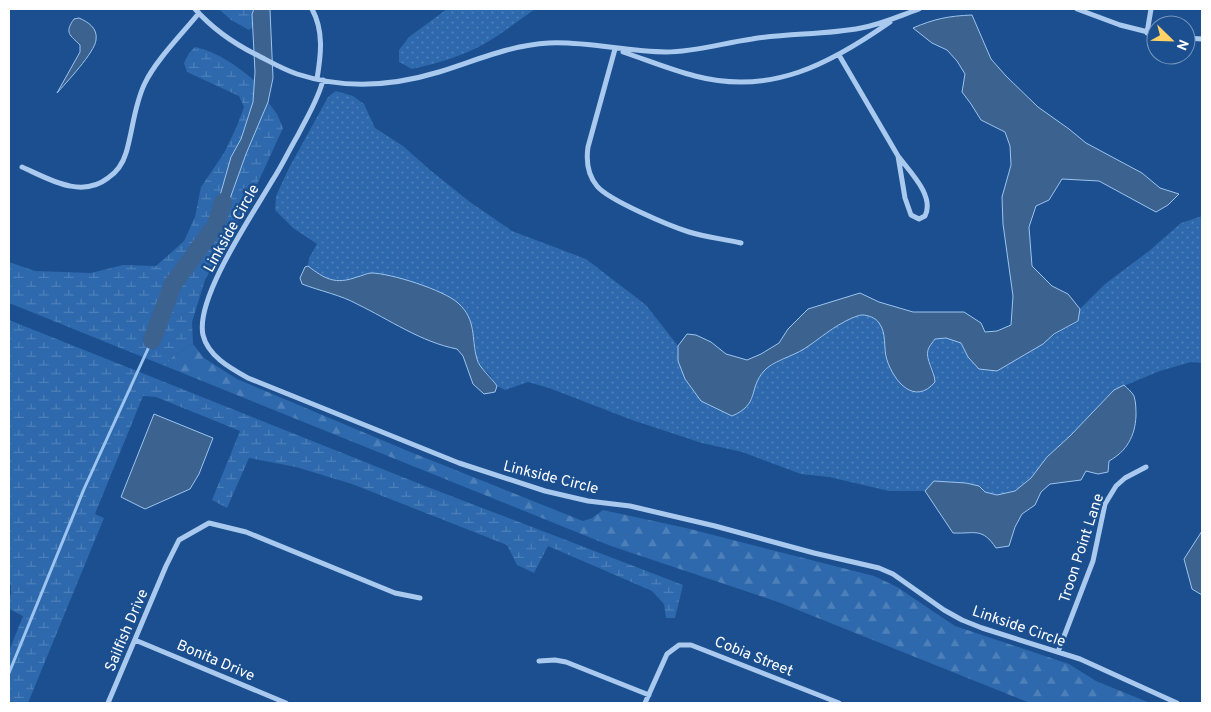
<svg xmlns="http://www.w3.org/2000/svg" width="1211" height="712" font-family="Overpass,sans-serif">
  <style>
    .grass { fill: url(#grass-dots) }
    .forest { fill: url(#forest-firs) }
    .wetland { fill: url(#wetland-marsh) }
    .water { fill: #3c6290; stroke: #9cc4f0 }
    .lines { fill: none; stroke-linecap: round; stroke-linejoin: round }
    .stream { stroke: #9cc4f0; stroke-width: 3 }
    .river { stroke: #3c6290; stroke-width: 18 }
    .minor { stroke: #a9c9ee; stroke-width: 5 }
    .labels { text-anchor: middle; stroke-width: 5; stroke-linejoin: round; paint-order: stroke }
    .street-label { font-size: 15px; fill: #fff; stroke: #1b4f8f }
  </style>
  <defs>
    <pattern id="grass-dots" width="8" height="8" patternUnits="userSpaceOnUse" patternTransform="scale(1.25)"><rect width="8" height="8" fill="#2e69ad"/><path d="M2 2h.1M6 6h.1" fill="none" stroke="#4d80b9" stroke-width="1.8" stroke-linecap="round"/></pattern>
    <pattern id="forest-firs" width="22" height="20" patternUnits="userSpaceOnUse" patternTransform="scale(1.25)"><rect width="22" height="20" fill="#2e69ad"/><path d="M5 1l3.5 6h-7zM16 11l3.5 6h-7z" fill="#4d80b9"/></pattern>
    <pattern id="wetland-marsh" width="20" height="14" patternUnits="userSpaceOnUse" patternTransform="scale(1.25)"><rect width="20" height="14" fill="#2e69ad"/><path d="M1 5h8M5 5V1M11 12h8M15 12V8" fill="none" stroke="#4d80b9"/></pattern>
  </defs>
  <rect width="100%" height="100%" fill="#1b4f8f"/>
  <path class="grass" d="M 447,9 L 535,9 C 519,20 502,34 484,44 C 461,57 437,63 412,69 L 399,62 L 399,50 L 409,37 Z
    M 336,91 L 353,96 L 364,104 L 375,128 L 403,146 L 430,170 L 470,202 L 512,231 L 586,259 L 646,305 L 678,346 L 678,361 L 685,378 L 701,401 L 732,416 C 762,403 747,388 764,371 C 773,362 793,356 805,348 C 827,334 880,285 885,343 L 935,375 C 929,359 923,355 935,339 L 946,338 L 961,343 L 968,357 L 997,371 C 1024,355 1050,336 1078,322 L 1080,309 L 1105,284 L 1149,251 L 1181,223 L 1202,216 L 1202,363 L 1191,362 L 1160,371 L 1114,390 L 1070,436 L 1047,457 L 1031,478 L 1015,491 L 997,495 L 935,481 L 925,491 L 889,491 L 829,477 L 801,474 L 742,452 L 702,443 L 632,420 L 549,388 L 528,382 L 505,390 L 497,386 L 490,375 L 481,368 L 477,360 L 472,325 L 440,292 L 420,285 L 384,275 L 370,273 L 355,278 L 339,281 L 328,280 L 308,266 L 309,258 L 317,244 L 293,228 L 275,210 L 276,196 L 289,168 L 328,97 Z"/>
  <path class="forest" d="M 193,344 L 204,358 L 237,379 L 408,451 L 583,521 L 592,518 L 603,510 L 686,528 L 874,576 L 897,587 L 955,626 L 1069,664 L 1096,681 L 1150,703 L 1030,703 L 778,602 L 611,546 L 165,366 L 174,355 Z"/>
  <path class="wetland" d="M 219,9 L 254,9 L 253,27 L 249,30 L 231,20 Z
    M 195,47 C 218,52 237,66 255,81 L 253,102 L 241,139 L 231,157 L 216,224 L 222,221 L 246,154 L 268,102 L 277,114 L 283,128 L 250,200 L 205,280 L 192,322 L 193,344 L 174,355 L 165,366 L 9,303 L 9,262 L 35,271 L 91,273 L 123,265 L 156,266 L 184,241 L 195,217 L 201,187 L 224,153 L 237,126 L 244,107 L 239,96 L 187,72 L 184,63 L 189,53 Z
    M 9,320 L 425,486 L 683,585 L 675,618 L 666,618 L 664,604 L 652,591 L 548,546 L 534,573 L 517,565 L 507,545 L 352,484 L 296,467 L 249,458 L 227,508 L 212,500 L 240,431 L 156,397 L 143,396 L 95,514 L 104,518 L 28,703 L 9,703 L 9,651 L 23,616 L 9,609 L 9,596 L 11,595 L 11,585 L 9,585 Z"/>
  <path class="water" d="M 254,9 L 270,9 L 270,10 L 273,78 L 268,102 L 246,154 L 222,221 L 216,225 L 213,220 L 231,157 L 241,139 L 253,102 L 255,72 L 252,14 Z
    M 972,15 L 991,59 L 1006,76 L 1038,107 L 1069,129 L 1086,143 L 1142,173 L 1160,188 L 1179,194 L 1168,205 L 1156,212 L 1099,181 L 1062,179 L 1049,200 L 1036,206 L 1029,227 L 1032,266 L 1052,286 L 1068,294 L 1080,309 L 1078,321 L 1054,334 L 1043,344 L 997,371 L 979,369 L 968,357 L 961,343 L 946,338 L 935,339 C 933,342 929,346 928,350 C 925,359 935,372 935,382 C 915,406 894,382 887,360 C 883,348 887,333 879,323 C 876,318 868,315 862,315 C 859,315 855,317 852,318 C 832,327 821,338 804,349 C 793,356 771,362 764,371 C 748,389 760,404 732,416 L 701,401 L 685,379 L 678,361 L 678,346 L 687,334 L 696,335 L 711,342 L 726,354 L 747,360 L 761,354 L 779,343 L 788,329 L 808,309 L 860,293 L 879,302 L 913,312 L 964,312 L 981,323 L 985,332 L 997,331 L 1011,325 L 1013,296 L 1003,224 L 1002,197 L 1011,165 L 1010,146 L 1005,132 L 981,120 L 971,104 L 962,92 L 965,74 L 957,61 L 947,50 L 932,43 L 913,28 C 934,19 948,16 972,15 Z
    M 79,18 C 88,22 98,28 96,40 C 95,52 66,83 57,93 L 80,52 L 80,45 C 70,35 64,33 74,19 Z
    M 308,266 C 325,279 335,285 357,277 C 362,276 367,273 371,273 C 390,273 444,290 458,303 C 477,320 471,338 477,359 C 479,368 492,378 497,386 L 495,392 L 484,394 L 473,384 L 463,356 L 457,349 C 421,342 390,320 357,304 C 341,295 320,291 302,284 L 300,278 L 305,267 Z
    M 1124,385 C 1127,388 1132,392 1134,396 C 1136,402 1136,410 1136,416 C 1135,436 1127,451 1109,461 L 1108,472 L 1098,474 L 1086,471 L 1081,480 L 1050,484 L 1041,492 L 1035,505 L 1022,514 L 1015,527 L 1009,546 L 996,548 C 982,527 975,534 953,533 L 925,491 L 934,481 L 966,483 L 979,486 L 985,492 L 997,495 L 1015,491 L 1031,478 L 1047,457 L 1070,436 L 1114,390 Z
    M 154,414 L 213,438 L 199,474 L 190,489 L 145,509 L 121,497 Z
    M 1202,531 L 1202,595 L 1192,589 L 1184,559 Z"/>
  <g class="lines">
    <path class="stream" d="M 9,673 L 84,489 L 152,340"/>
    <path class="river" d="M 152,340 L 173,284 L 216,225 L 223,202"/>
    <path class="minor" d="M 195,9 C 212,28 233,43 255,54 C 269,61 282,69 297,74 C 343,89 393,86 439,72 C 475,61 510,45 549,43 C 588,41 626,52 666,52 C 695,52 723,43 752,39 C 788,33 825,35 861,28 C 883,24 899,16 919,9
      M 312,9 C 324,31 321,55 317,79
      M 1077,9 L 1120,25 L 1156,34
      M 1147,33 L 1151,9
      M 1186,38 L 1202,39
      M 615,49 L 588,147 C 586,161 587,174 597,186 C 608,200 670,226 689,232 C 705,237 724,239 741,243
      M 623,52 C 647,60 671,70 695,76 C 771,96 830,64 890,22
      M 839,55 L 898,156 L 905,198 L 911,215 L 919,219 L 925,216 C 935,196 910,172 898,156
      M 323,80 C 318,100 307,117 298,135 C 289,150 282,166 272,181 C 253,214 195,298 203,335 C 208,356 230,368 248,378 L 459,463 L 545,491 L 588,501 L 630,506 L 715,526 L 814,553 L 879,568 L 893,574 L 944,610 L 962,620 L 982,628 L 1080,659 L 1177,703
      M 22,167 C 49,179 81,199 108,178 C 117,172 123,163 126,153 C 133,130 134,105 145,83 C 156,60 182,34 199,13
      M 135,640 L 286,703
      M 1058,652 L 1093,561 L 1105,504 L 1116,486 L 1125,478 L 1146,467
      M 539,661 L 555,660 L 566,662 L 649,695
      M 108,703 L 166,566 L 179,540 L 209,523 L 246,532 L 395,593 L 420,598
      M 645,703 L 667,654 L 679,645 L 691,645 L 839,703"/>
  </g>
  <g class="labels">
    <g class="street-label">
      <text transform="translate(231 228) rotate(-61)" y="5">Linkside Circle</text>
      <text transform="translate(551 477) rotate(14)" y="5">Linkside Circle</text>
      <text transform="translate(1081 548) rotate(-72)" y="5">Troon Point Lane</text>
      <text transform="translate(1019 626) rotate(19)" y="5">Linkside Circle</text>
      <text transform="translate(126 630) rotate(-67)" y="5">Sailfish Drive</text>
      <text transform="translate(754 656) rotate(22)" y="5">Cobia Street</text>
      <text transform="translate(216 660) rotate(23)" y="5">Bonita Drive</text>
    </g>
  </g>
  <rect width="1211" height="712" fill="none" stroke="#ffffff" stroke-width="20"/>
  <g transform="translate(1171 40) rotate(113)"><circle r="24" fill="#1b4f8f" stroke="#7695bc"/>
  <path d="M0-4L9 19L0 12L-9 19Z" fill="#ffd166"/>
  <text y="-8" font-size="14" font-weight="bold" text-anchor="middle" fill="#ffffff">N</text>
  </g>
</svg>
